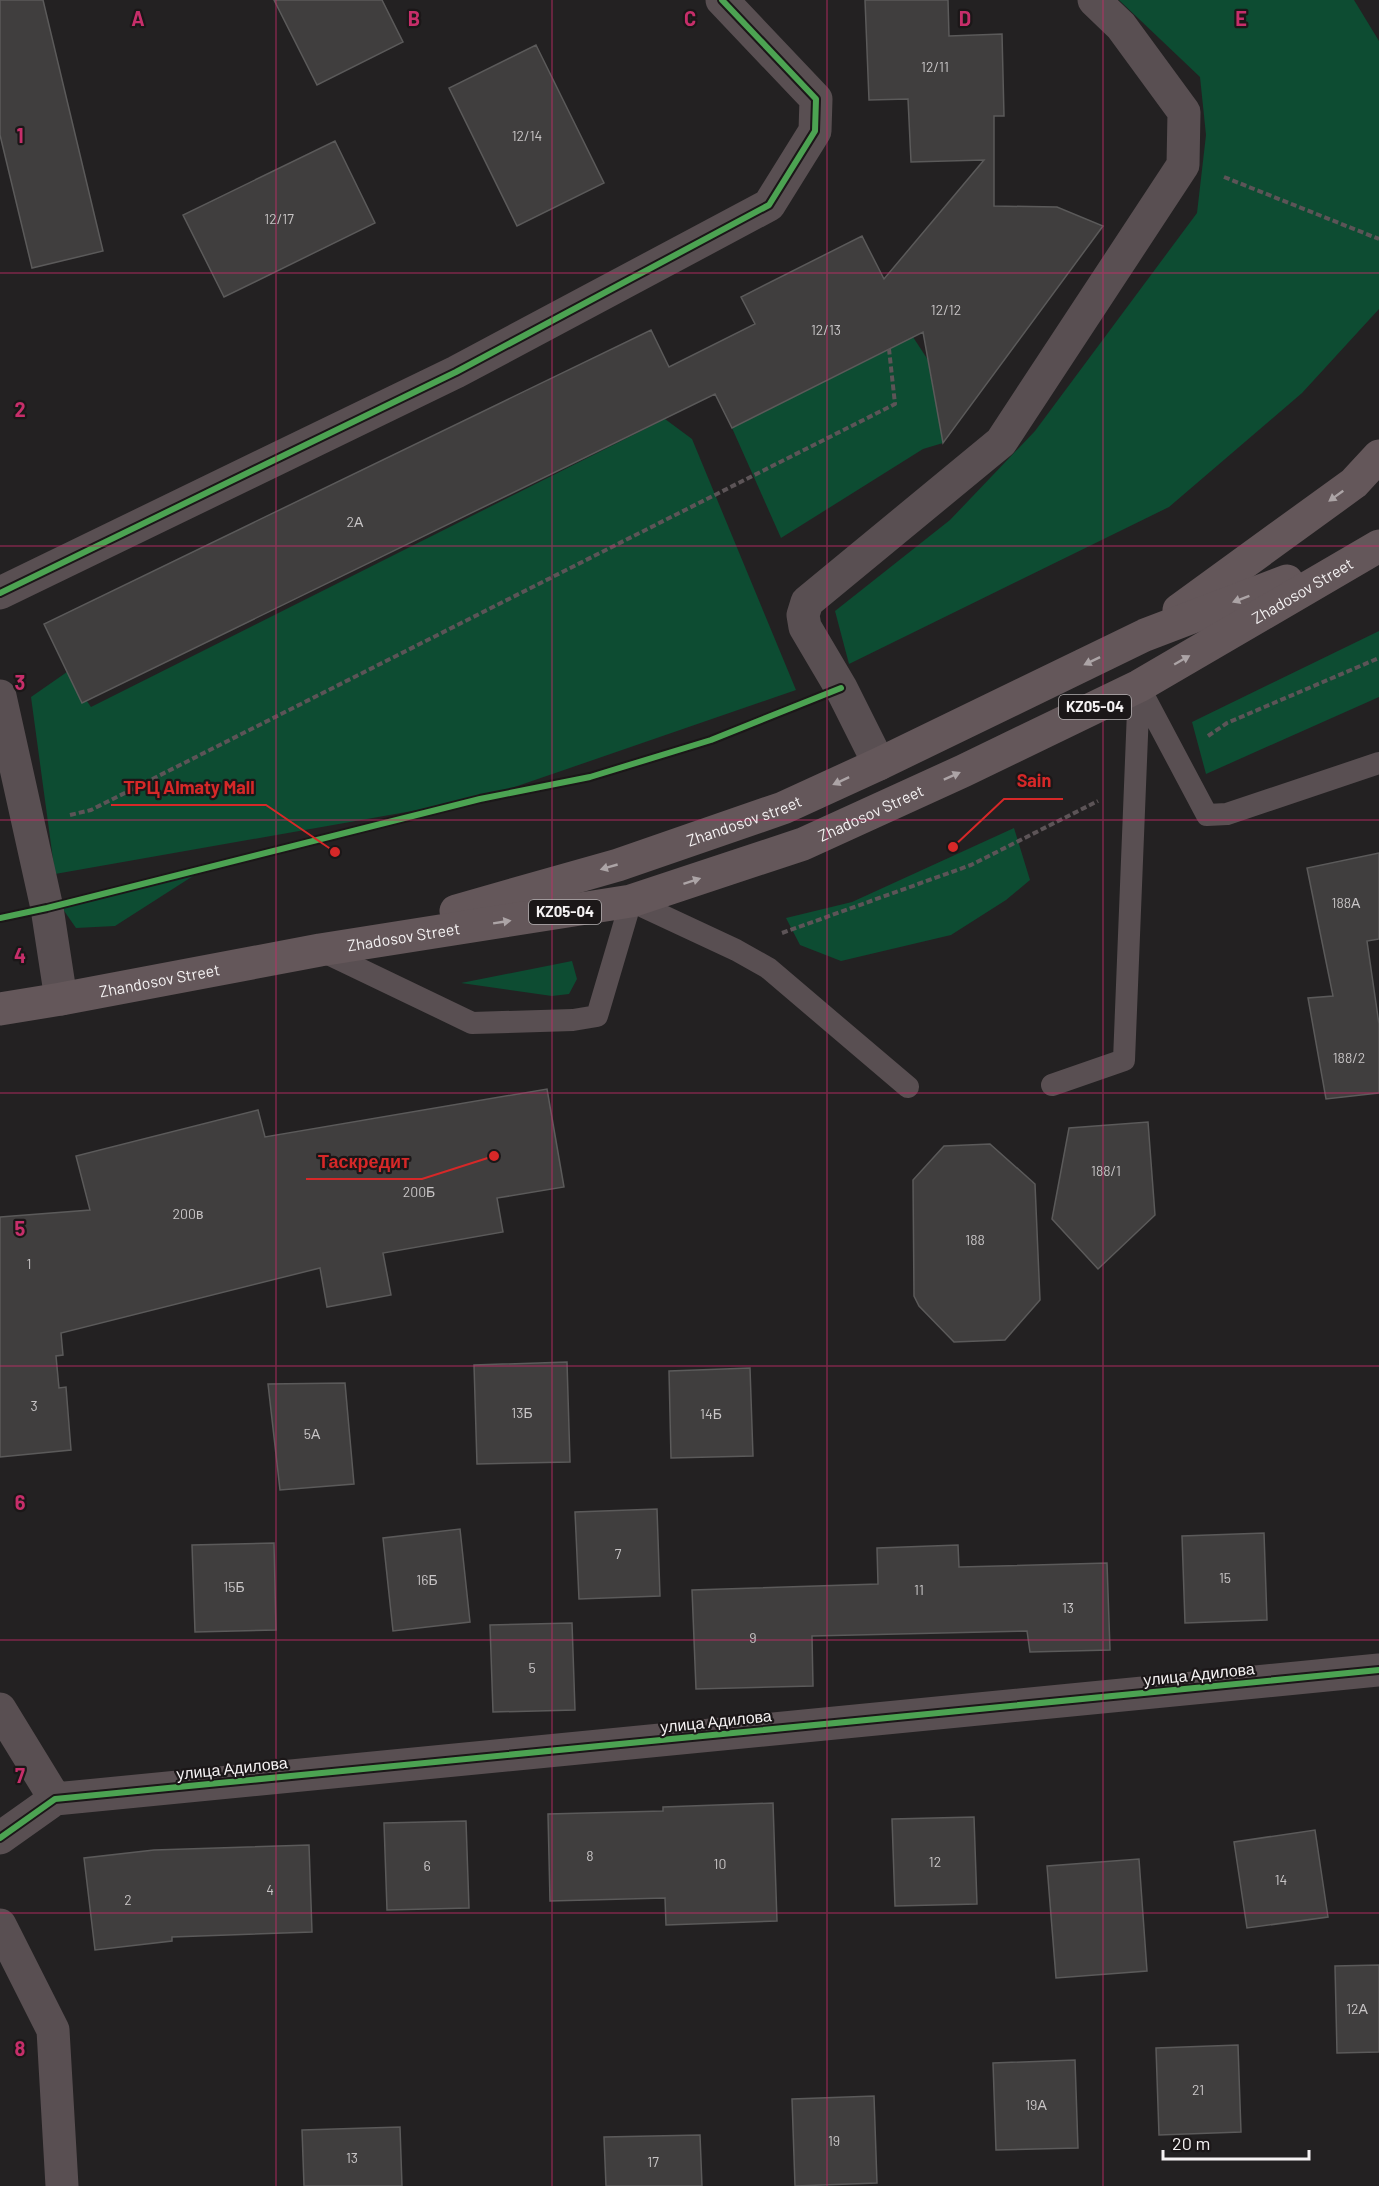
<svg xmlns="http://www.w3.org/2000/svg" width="1379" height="2186" font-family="Barlow,sans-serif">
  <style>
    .green { fill: #0d4c32 }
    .building { fill: #403e3e; stroke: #5b5a5a; stroke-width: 1.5 }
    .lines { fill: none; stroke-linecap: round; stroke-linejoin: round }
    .path { stroke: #5c5457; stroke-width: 4; stroke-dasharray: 6 3; stroke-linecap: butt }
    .lane { stroke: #594f52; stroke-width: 22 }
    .street { stroke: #594f52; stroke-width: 33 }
    .primary { stroke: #64575a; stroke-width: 33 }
    .cycleway-casing { stroke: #1b1718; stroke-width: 10 }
    .cycleway { stroke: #4ca352; stroke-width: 6 }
    .oneway { fill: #aca4a6 }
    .grid { fill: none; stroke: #c72e6a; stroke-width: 1.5; stroke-opacity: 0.55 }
    .labels { text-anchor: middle; stroke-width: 4.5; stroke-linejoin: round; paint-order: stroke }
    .number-label { font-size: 14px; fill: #c8c5c6 }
    .shield { fill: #1b1718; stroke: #b4b0b1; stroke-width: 1.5 }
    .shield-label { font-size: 15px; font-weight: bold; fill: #f5f2f3 }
    .street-label { font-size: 16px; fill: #f5f2f3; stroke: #1b1718 }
    .grid-label { font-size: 20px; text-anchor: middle; font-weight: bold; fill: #c72e6a; stroke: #1b1718; stroke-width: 4.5; stroke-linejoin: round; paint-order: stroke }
    .leader { fill: none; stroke: #d62828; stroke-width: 2 }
    .callout-dot { fill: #d62828; stroke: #1b1718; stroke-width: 2 }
    .callout-label { font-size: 18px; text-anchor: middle; font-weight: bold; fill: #d62828; stroke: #1b1718; stroke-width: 4.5; stroke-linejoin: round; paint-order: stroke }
  </style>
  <rect width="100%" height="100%" fill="#232122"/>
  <path class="green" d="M 1119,0 L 1354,0 L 1379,41 L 1379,309 L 1302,393 L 1169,507 L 849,664 L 835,611 L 950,520 L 1035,431 L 1197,213 L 1206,135 L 1200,77 Z
    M 913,337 L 928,360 L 943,443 L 923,449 L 781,538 L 732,428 Z
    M 665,419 L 692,439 L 796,690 L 480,799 L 55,874 L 31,697 L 67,672 L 91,707 Z
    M 1379,631 L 1379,697 L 1206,774 L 1192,722 Z
    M 1014,828 L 1030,880 L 1006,900 L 951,935 L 841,961 L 800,945 L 786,918 L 852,902 Z
    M 204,869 L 115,926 L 76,928 L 60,905 Z
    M 572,961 L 577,979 L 569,994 L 552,996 L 461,983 Z"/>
  <path class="building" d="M 0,0 L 43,0 L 103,251 L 32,268 L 0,135 Z
    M 274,0 L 382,0 L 403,42 L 317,85 Z
    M 865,0 L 948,0 L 949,36 L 1002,34 L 1004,116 L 994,116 L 994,206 L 1057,207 L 1103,226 L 943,443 L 923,332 L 732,428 L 715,394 L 82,703 L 44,624 L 651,330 L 669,367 L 755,324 L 741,297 L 862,236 L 884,279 L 984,160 L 911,162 L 908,99 L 869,100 Z
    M 536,45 L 604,183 L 517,226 L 449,88 Z
    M 335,141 L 375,223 L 224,297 L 183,215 Z
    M 1379,853 L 1379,939 L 1367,941 L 1379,1024 L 1379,1093 L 1326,1099 L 1308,998 L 1333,996 L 1307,868 Z
    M 547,1089 L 564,1187 L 497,1198 L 503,1232 L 383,1253 L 391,1295 L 327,1307 L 320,1268 L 61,1333 L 63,1355 L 56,1356 L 59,1388 L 66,1387 L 71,1450 L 0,1457 L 0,1217 L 90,1210 L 76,1156 L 258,1110 L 265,1137 Z
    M 1148,1122 L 1155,1215 L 1098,1269 L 1052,1219 L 1069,1128 Z
    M 990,1144 L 1035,1184 L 1040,1300 L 1005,1340 L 954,1342 L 919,1306 L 914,1296 L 913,1180 L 944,1146 Z
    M 567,1362 L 570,1462 L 477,1464 L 474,1365 Z
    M 750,1368 L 753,1456 L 671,1458 L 669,1371 Z
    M 345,1383 L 354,1484 L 280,1490 L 268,1384 Z
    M 657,1509 L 660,1596 L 579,1599 L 575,1512 Z
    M 460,1529 L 470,1622 L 393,1631 L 383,1538 Z
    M 1264,1533 L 1267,1620 L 1185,1623 L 1182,1536 Z
    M 274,1543 L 276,1630 L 195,1632 L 192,1545 Z
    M 958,1545 L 959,1567 L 1107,1563 L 1110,1650 L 1030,1652 L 1027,1631 L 812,1636 L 813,1686 L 696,1689 L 692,1590 L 878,1584 L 877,1548 Z
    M 572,1623 L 575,1710 L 493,1712 L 490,1625 Z
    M 773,1803 L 777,1921 L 666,1925 L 665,1898 L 550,1901 L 548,1814 L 663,1811 L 663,1807 Z
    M 974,1817 L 977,1904 L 895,1906 L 892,1819 Z
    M 466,1821 L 469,1908 L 387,1910 L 384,1823 Z
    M 1315,1830 L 1328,1917 L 1247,1928 L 1234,1842 Z
    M 309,1845 L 312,1932 L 172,1937 L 172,1941 L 95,1950 L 84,1858 L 154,1850 Z
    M 1139,1859 L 1147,1971 L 1056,1978 L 1047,1866 Z
    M 1379,1965 L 1379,2052 L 1337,2053 L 1335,1966 Z
    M 1238,2045 L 1241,2132 L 1159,2135 L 1156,2048 Z
    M 1075,2060 L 1078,2148 L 996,2150 L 993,2063 Z
    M 874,2096 L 877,2183 L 795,2186 L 792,2099 Z
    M 400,2127 L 402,2186 L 304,2186 L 302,2130 Z
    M 700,2135 L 702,2186 L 606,2186 L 604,2137 Z"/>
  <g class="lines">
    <path class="path" d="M 1224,177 L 1379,239
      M 1208,736 L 1227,723 L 1379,658
      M 70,815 L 91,810 L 895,404 L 889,349
      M 782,933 L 971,865 L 1098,801"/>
    <path class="lane" d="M 1139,687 L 1207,815 L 1227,814 L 1379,763
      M 320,950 L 472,1023 L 573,1020 L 597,1016 L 631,901 L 736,950 L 768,968 L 908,1087
      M 1052,1085 L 1124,1060 L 1139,686"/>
    <path class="street" d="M 0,593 L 456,372 L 769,205 L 815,131 L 816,99 L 722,0
      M 0,696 L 47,908 L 61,999
      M 879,764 L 841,688 L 805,627 L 803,615 L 807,602 L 1001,442 L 1183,165 L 1184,112 L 1121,26 L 1094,0
      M 0,1709 L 55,1799
      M 0,1838 L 55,1799 L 1379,1670
      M 0,1925 L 53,2030 L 62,2186"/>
    <g class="primary">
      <path d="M 1179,610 L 1354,483 L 1379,456"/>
      <path id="s1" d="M 456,911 L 618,865 L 783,808 L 879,764 L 1145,635 L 1287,581"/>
      <path id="s2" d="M 0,1009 L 61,999 L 320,950 L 631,901 L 803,844 L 963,771 L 1139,686 L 1379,546"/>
    </g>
    <defs>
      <path id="cycleway" d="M 0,593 L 456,372 L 769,205 L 815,131 L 816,99 L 722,0
        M 0,918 L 47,908 L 480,799 L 590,777 L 711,740 L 841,688
        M 0,1838 L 55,1799 L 1379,1670"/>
    </defs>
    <use href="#cycleway" class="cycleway-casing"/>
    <use href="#cycleway" class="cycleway"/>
  </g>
  <defs><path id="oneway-solid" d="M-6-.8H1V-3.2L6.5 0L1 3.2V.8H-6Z" transform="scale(1.5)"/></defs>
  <g class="oneway">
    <use href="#oneway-solid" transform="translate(1336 496) rotate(144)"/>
    <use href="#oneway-solid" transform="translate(1241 599) rotate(159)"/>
    <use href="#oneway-solid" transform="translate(1182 660) rotate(-30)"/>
    <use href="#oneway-solid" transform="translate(1092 661) rotate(154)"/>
    <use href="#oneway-solid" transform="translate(952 776) rotate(-24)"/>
    <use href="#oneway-solid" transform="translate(841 781) rotate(155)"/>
    <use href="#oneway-solid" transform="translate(609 867) rotate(164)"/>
    <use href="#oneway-solid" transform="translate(692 881) rotate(-18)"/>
    <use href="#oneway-solid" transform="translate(502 922) rotate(-9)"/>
  </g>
  <path class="grid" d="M 276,0 L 276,2186M 552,0 L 552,2186M 827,0 L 827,2186M 1103,0 L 1103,2186M 0,273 L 1379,273M 0,546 L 1379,546M 0,820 L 1379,820M 0,1093 L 1379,1093M 0,1366 L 1379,1366M 0,1640 L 1379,1640M 0,1913 L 1379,1913"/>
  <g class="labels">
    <g class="number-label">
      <text x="935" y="72">12/11</text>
      <text x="527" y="141">12/14</text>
      <text x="279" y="224">12/17</text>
      <text x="946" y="315">12/12</text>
      <text x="826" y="335">12/13</text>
      <text x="355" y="527">2А</text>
      <text x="1346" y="908">188А</text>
      <text x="1349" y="1063">188/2</text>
      <text x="1106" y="1176">188/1</text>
      <text x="419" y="1197">200Б</text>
      <text x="188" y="1219">200в</text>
      <text x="975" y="1245">188</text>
      <text x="29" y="1269">1</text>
      <text x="34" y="1411">3</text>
      <text x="522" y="1418">13Б</text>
      <text x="711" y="1419">14Б</text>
      <text x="312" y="1439">5А</text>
      <text x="618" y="1559">7</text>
      <text x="1225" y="1583">15</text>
      <text x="427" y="1585">16Б</text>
      <text x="234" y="1592">15Б</text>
      <text x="919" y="1595">11</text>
      <text x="1068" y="1613">13</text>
      <text x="753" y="1643">9</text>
      <text x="532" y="1673">5</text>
      <text x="590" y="1861">8</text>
      <text x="935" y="1867">12</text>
      <text x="720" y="1869">10</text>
      <text x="427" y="1871">6</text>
      <text x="1281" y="1885">14</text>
      <text x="270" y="1895">4</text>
      <text x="128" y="1905">2</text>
      <text x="1357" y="2014">12А</text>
      <text x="1198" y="2095">21</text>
      <text x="1036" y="2110">19А</text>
      <text x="834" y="2146">19</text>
      <text x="352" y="2163">13</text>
      <text x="653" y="2167">17</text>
    </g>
    <g class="shield">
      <rect x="1059" y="695" width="72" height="24" rx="4.5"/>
      <rect x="529" y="900" width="72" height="24" rx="4.5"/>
    </g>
    <g class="shield-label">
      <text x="1095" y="712">KZ05-04</text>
      <text x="565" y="917">KZ05-04</text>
    </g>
    <g class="street-label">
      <text dy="6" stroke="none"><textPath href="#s2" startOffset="1382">Zhadosov Street</textPath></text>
      <text dy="6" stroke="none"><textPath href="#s2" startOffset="896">Zhadosov Street</textPath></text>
      <text dy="6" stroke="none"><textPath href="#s1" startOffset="302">Zhandosov street</textPath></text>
      <text dy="6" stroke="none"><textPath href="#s2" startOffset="410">Zhadosov Street</textPath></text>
      <text dy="6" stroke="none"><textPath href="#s2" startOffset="162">Zhandosov Street</textPath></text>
      <text transform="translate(1199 1674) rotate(-6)" y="6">улица Адилова</text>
      <text transform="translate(716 1721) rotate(-6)" y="6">улица Адилова</text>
      <text transform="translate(232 1768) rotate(-6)" y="6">улица Адилова</text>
    </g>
  </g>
  <g class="grid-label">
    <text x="138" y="26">A</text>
    <text x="414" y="26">B</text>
    <text x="690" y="26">C</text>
    <text x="965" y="26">D</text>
    <text x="1241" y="26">E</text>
    <text x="20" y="143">1</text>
    <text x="20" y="417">2</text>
    <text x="20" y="690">3</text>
    <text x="20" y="963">4</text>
    <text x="20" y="1236">5</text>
    <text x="20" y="1510">6</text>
    <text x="20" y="1783">7</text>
    <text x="20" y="2056">8</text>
  </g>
  <path class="leader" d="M953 847L1004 799H1063M335 852L266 805H111M494 1156L422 1179H306"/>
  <g class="callout-dot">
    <circle cx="953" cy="847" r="6"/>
    <circle cx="335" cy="852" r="6"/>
    <circle cx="494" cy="1156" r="6"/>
  </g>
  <g class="callout-label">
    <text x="1034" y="787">Sain</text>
    <text x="189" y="794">ТРЦ Almaty Mall</text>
    <text x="364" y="1168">Таскредит</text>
  </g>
  <path d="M1163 2150v9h146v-9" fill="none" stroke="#f5f2f3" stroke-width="3"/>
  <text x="1172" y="2150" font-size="18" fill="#f5f2f3" stroke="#1b1718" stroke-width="4.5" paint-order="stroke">20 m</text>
</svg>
